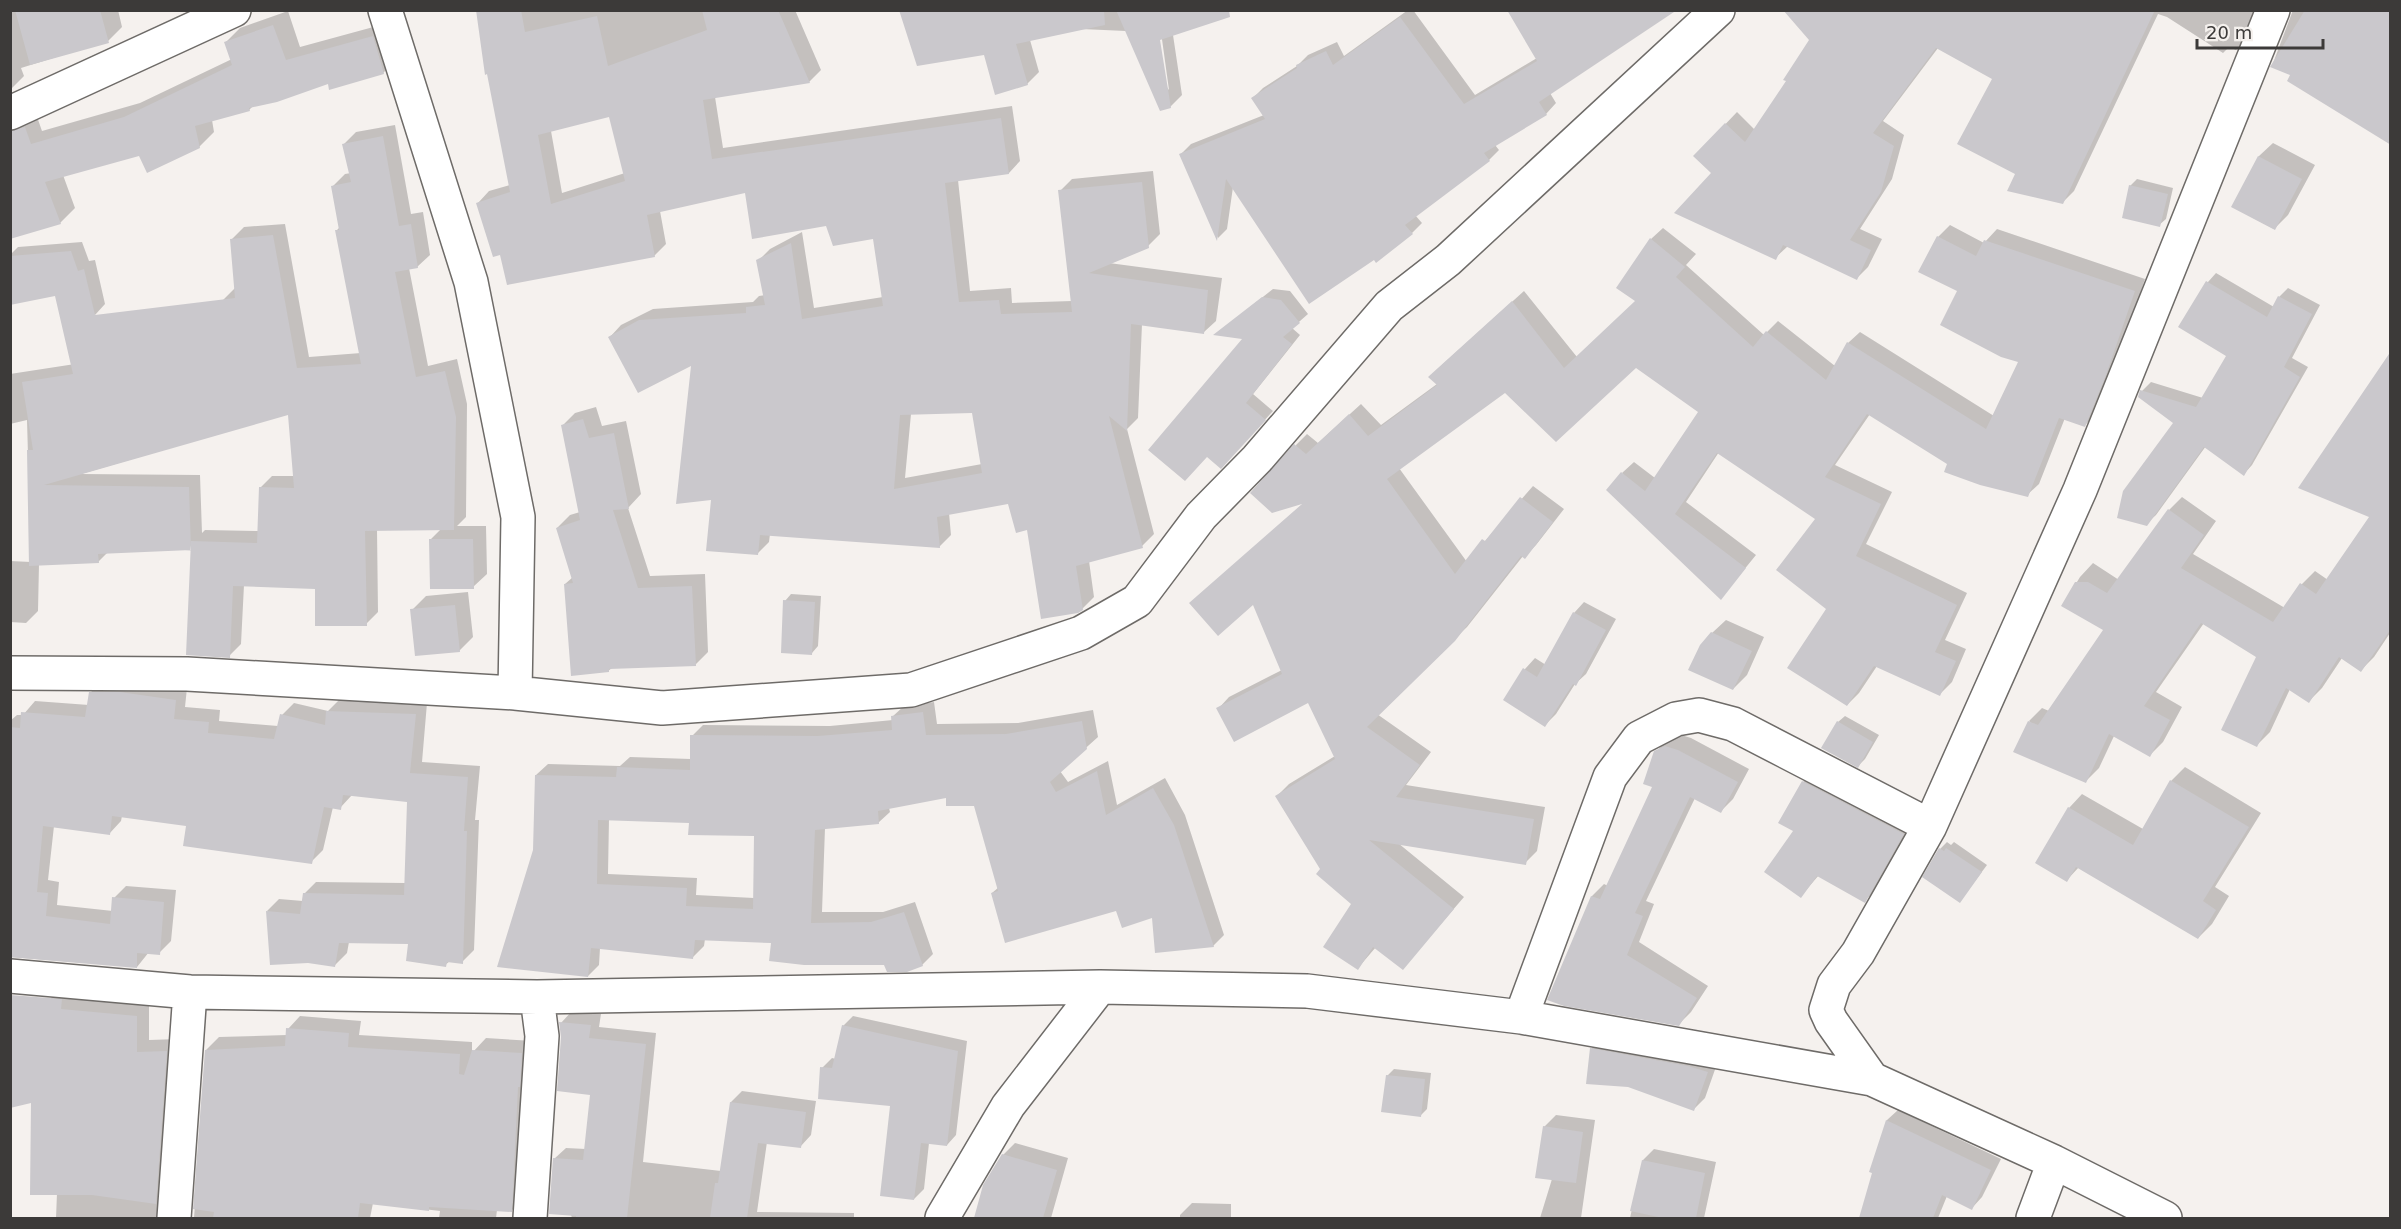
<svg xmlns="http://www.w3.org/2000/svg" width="2401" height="1229" font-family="'DejaVu Sans',sans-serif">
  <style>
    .shadow { fill: #0003; fill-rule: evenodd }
    .building { fill: #cac8cc; fill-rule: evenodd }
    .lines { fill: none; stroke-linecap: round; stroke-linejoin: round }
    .minor-casing { stroke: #6e6b68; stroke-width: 36 }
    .minor { stroke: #fff; stroke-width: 33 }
  </style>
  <rect width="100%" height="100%" fill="#f5f1ee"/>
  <path class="shadow" d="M 10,10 L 118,10 L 122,27 L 108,41 L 21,68 L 24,76 L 10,90 Z
    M 478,10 L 795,10 L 821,70 L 809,82 L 715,97 L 723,148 L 1012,106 L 1020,161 L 1009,173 L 958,180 L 970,291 L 1011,288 L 1012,303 L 1072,301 L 1060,191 L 1072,179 L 1153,171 L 1160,234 L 1148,246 L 1109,263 L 1222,278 L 1216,321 L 1204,332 L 1142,324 L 1138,418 L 1127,429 L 1154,534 L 1142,546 L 1089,561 L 1094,597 L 1082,609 L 1009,502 L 949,513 L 951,535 L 939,547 L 770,534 L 769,542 L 757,554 L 712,498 L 693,363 L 610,337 L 621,325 L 653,309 L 753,302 L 759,296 L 765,295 L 758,261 L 770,249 L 802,232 L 814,308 L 883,297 L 874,237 L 827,224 L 746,191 L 660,211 L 666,244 L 654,256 L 501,253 L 478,203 L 489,191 L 510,185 ZM 611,115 L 625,173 L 562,193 L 551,131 ZM 973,411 L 982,464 L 905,478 L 911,414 Z
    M 901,10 L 1231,10 L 1223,18 L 1173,35 L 1182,95 L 1170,107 L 1126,31 L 1081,29 L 1030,40 L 1039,72 L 1027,84 L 985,54 ZM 1161,32 L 1169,90 L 1166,86 L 1158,33 Z
    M 1408,10 L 1413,10 L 1475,95 L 1537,58 L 1671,10 L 1550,93 L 1556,103 L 1546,114 L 1495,145 L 1499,150 L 1489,160 L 1415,215 L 1422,223 L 1412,233 L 1233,187 L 1227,229 L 1218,238 L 1181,154 L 1191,144 L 1264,115 L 1253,98 L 1263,88 L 1297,66 L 1308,55 L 1337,42 L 1344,56 Z
    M 2020,10 L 2258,10 L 2247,38 L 2236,50 L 2229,47 L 2223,53 L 2167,17 L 2158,14 L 2074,191 L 2062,203 L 2017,174 L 1994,79 L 1938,48 L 1883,121 L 1904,135 L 1892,179 L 1860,229 L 1882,239 L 1868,267 L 1857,278 L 1788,246 L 1775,258 L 1713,173 L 1695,156 L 1737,112 L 1755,130 L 1788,81 Z
    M 2293,10 L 2390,10 L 2292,74 L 2272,66 Z
    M 288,11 L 300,47 L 388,23 L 398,58 L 383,73 L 329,82 L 254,105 L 249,110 L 212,120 L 214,132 L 199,147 L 140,154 L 63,175 L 75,208 L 60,223 L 10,237 L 10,110 L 36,114 L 42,131 L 140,103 L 232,59 L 226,42 L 240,28 Z
    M 395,125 L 411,214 L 423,212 L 430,255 L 417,267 L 409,268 L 428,366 L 457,359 L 467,404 L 466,517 L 457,526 L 486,526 L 487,574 L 473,587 L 431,539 L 441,529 L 377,529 L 378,612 L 366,624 L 317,587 L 244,585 L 241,644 L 229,656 L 193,546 L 108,552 L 98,562 L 39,564 L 38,611 L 26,623 L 10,622 L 10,561 L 31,562 L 27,420 L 10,424 L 10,374 L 75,364 L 222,301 L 235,288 L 232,239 L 244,227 L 285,224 L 309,357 L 361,353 L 336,231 L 340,227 L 333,186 L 345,174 L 351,173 L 344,144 L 356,132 ZM 289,413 L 294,476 L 272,476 L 260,488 L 259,531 L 205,530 L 202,533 L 200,475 L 81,474 Z
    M 2273,143 L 2315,165 L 2288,215 L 2274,229 L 2233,207 L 2259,156 Z
    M 2137,179 L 2173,188 L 2166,219 L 2159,225 L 2130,186 Z
    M 1950,225 L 1984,243 L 1997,229 L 2145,279 L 2117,362 L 2097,413 L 2085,425 L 2065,418 L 2039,484 L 2027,495 L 1949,463 L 1870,414 L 1835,465 L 1892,492 L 1866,544 L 1967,593 L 1945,640 L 1966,649 L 1952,682 L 1940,694 L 1877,666 L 1859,693 L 1847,705 L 1828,609 L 1817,518 L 1719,452 L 1686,502 L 1756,555 L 1721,598 L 1622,473 L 1634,462 L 1655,478 L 1700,412 L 1636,366 L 1506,391 L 1399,468 L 1467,562 L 1533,486 L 1564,509 L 1536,545 L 1524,557 L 1523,556 L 1467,627 L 1377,714 L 1431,752 L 1406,785 L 1545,807 L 1537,851 L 1525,863 L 1398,843 L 1464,897 L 1403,968 L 1376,947 L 1358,968 L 1353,903 L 1322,869 L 1277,796 L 1289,784 L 1335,756 L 1309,701 L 1218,709 L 1229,697 L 1282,670 L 1306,502 L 1296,445 L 1307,434 L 1318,443 L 1361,404 L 1381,425 L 1437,384 L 1442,365 L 1524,291 L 1577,357 L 1637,301 L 1651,239 L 1663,228 L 1696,254 L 1686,265 L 1764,335 L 1778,321 L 1835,366 L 1848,343 L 1860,332 L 1994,416 L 2020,361 L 1959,291 L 1938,237 Z
    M 82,242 L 89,261 L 95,260 L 105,304 L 95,315 L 56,295 L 10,264 L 10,255 L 18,247 Z
    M 2216,273 L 2274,307 L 2279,297 L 2288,288 L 2320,305 L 2292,358 L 2308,367 L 2252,465 L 2244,474 L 2206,446 L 2156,515 L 2146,524 L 2175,423 L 2142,391 L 2151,382 L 2203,398 L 2228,355 L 2180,327 L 2208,282 Z
    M 1273,289 L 1290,291 L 1308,314 L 1292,328 L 1300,335 L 1253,394 L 1273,411 L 1230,458 L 1245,338 L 1216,334 Z
    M 2390,360 L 2390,633 L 2374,657 L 2361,670 L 2342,658 L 2322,688 L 2309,701 L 2290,689 L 2270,732 L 2257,745 L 2258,657 L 2204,623 L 2156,692 L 2182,707 L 2163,742 L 2150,755 L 2114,736 L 2099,768 L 2086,781 L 2029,721 L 2042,708 L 2049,711 L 2106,630 L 2063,605 L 2080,577 L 2093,563 L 2119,580 L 2169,510 L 2182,497 L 2216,521 L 2193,554 L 2285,608 L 2302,584 L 2315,571 L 2328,580 L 2372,517 Z
    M 596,407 L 602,426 L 626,421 L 641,494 L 628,508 L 650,576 L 705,574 L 708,652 L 695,665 L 612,668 L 608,671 L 565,584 L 573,577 L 557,528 L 570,515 L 580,512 L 563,425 L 575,413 Z
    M 468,592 L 473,637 L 459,651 L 412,610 L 426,596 Z
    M 791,594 L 821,596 L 818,646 L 812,653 L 785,601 Z
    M 1584,602 L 1616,619 L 1586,674 L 1575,684 L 1556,714 L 1545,725 L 1505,699 L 1525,669 L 1535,658 L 1546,665 L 1574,613 Z
    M 1726,620 L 1764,637 L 1747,675 L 1733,689 L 1712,633 Z
    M 103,681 L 187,688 L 185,707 L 220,710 L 219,721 L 278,726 L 282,715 L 294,703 L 328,711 L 339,700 L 427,703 L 422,762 L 480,766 L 475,820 L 479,820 L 474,950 L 462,962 L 450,961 L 445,965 L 410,943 L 349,942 L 347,953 L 335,965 L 267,911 L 279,899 L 303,901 L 304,894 L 316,882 L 406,883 L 409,801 L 352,795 L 340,808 L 333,807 L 323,850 L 311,862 L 187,825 L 122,816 L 121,821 L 109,834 L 54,826 L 48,880 L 59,882 L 57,905 L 113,911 L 114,898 L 126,886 L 176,890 L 171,941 L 159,953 L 149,952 L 137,967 L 10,957 L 10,721 L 17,715 L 23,715 L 35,701 L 89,705 L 90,693 Z
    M 934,702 L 937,724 L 1018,723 L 1093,710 L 1098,737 L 1060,771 L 1068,782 L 1108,761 L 1117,805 L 1165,778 L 1185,815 L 1224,935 L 1213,946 L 1154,916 L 992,893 L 999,887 L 975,805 L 947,796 L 889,808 L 890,812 L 878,823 L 825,828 L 822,912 L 883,912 L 915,902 L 933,954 L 922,965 L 886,964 L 773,941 L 705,939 L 704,946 L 693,957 L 600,948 L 599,965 L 588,976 L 534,850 L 536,775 L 548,764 L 620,766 L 630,757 L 691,759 L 692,736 L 703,725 L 830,726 L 893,720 L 892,717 L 904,706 ZM 609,819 L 690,822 L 756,835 L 754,898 L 696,895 L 697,878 L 608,874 Z
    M 1845,716 L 1879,735 L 1865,759 L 1858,766 L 1838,722 Z
    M 1678,734 L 1691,738 L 1749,769 L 1733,799 L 1721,811 L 1695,798 L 1646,901 L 1654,904 L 1639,942 L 1708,986 L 1691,1012 L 1679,1024 L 1565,1004 L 1592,896 L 1604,884 L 1608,886 L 1654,786 L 1656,752 L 1668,739 Z
    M 2185,767 L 2261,813 L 2215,887 L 2229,896 L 2212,924 L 2198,938 L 2079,867 L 2067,880 L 2069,808 L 2082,794 L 2143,829 L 2171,781 Z
    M 1812,773 L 1912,824 L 1874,892 L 1864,901 L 1819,875 L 1801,896 L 1795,831 L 1803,782 Z
    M 1947,842 L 1951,845 L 1954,842 L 1987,865 L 1960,901 L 1940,849 Z
    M 54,995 L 149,1003 L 149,1040 L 179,1039 L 174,1218 L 56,1218 L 57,1193 L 42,1008 Z
    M 572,1011 L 601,1014 L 599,1027 L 656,1033 L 643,1162 L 721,1171 L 731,1102 L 742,1091 L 816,1101 L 811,1135 L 800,1147 L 767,1142 L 757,1212 L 854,1213 L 854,1218 L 572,1218 L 554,1159 L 566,1148 L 586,1149 L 591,1093 L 562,1037 L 561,1023 Z
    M 300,1016 L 361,1021 L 359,1035 L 472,1042 L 472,1053 L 486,1038 L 534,1041 L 524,1198 L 511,1211 L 497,1210 L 496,1218 L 439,1218 L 440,1211 L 373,1203 L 370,1218 L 194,1218 L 206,1050 L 219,1037 L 287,1035 L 288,1029 Z
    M 853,1016 L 967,1041 L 956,1135 L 947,1145 L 929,1143 L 924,1189 L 914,1199 L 892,1104 L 822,1068 L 832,1058 L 836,1059 L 843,1026 Z
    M 1602,1038 L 1718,1061 L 1705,1098 L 1694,1109 L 1591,1049 Z
    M 1394,1069 L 1431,1073 L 1427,1109 L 1420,1116 L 1387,1076 Z
    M 1898,1110 L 2001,1159 L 1982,1197 L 1972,1208 L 1947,1196 L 1938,1218 L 1861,1218 L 1874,1173 L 1871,1172 L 1887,1120 Z
    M 1556,1115 L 1595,1120 L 1581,1218 L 1540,1218 L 1552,1179 L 1544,1127 Z
    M 1015,1143 L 1068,1158 L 1051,1218 L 983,1218 L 1003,1155 Z
    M 1654,1149 L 1716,1162 L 1704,1218 L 1630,1218 L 1643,1160 Z
    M 1192,1203 L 1231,1204 L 1231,1218 L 1180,1218 L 1180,1215 Z"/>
  <path class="building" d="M 15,10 L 100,10 L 109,43 L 30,65 Z
    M 476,10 L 521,10 L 525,32 L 597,16 L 608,66 L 707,30 L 702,10 L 778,10 L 810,83 L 703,100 L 712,159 L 1001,118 L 1009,174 L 945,183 L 959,302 L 999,300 L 1001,314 L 1072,312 L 1058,190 L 1142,182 L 1149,248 L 1089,273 L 1208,290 L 1204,334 L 1131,324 L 1127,431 L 1109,416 L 1143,548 L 1076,566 L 1083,610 L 1078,613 L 1041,619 L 1027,530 L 1016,533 L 1008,504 L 937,517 L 940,548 L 760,535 L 758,555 L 706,551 L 711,500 L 676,504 L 691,366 L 638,393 L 608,337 L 639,320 L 746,313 L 746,307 L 765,305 L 756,260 L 791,243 L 802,319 L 883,306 L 873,239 L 833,246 L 826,226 L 752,239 L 745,193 L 647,215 L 655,257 L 507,285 L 500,255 L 493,257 L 476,203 L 510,192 L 487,74 L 485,75 ZM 609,117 L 625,181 L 551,204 L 538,135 ZM 972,413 L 982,473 L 894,489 L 900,415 Z
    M 899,10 L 1104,10 L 1105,25 L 1016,44 L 1028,85 L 995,95 L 984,55 L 917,66 Z
    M 1116,10 L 1229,10 L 1230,17 L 1160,40 L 1171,108 L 1160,111 Z
    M 1507,10 L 1677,10 L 1539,102 L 1547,115 L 1484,153 L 1490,161 L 1405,225 L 1413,234 L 1376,263 L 1374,260 L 1309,304 L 1226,179 L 1217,241 L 1179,154 L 1265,119 L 1251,98 L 1297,68 L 1296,65 L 1326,51 L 1333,65 L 1400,17 L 1464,104 L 1537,61 Z
    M 1783,10 L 2155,10 L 2063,204 L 2007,191 L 2015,174 L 1957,144 L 1992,79 L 1936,48 L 1873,133 L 1894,146 L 1881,192 L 1850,240 L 1871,250 L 1857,280 L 1783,245 L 1776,260 L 1674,213 L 1711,173 L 1693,156 L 1725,123 L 1745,142 L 1786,81 L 1783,80 L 1809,40 Z
    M 2305,10 L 2391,10 L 2391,145 L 2287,81 L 2290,75 L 2270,67 Z
    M 273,25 L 286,60 L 373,36 L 384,74 L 329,90 L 328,84 L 277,102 L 249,108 L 250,111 L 195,126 L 200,148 L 147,173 L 139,156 L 45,182 L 61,224 L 10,239 L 10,131 L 25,127 L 31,144 L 124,117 L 232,65 L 224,42 Z
    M 383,136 L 399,226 L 411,224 L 418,268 L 395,272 L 416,377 L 445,371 L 456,417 L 454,530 L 365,531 L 367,626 L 315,626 L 315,589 L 233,586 L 230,658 L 186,655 L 191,541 L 257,543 L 259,487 L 294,488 L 288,415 L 44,485 L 189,487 L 191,550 L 98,554 L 99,563 L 29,566 L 27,450 L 33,450 L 22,382 L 73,374 L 55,296 L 10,305 L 10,256 L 71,251 L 78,271 L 84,269 L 95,315 L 235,298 L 230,239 L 273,235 L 297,368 L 361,364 L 335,230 L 339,230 L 331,186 L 351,182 L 342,144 Z
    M 2258,156 L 2302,179 L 2275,230 L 2231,207 Z
    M 2129,185 L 2168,194 L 2160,227 L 2122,218 Z
    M 1937,236 L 1976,256 L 1984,240 L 2135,291 L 2106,375 L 2085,427 L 2059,418 L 2028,497 L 1980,485 L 1944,472 L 1947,464 L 1867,414 L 1825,477 L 1881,504 L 1856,556 L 1957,605 L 1935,652 L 1956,661 L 1940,696 L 1874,666 L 1847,706 L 1787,668 L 1826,609 L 1776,570 L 1815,519 L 1717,453 L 1675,514 L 1746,568 L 1721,600 L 1606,490 L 1621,472 L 1645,491 L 1698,412 L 1636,368 L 1556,442 L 1505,393 L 1387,479 L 1455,574 L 1482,539 L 1485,541 L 1520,497 L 1553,522 L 1525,559 L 1521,556 L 1455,641 L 1367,727 L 1420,765 L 1396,797 L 1534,819 L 1526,865 L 1369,840 L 1454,909 L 1403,970 L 1373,947 L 1358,970 L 1323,947 L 1351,904 L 1316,874 L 1320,869 L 1275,796 L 1335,759 L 1308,703 L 1234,742 L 1216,708 L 1282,674 L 1253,605 L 1218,636 L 1189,603 L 1302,504 L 1272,513 L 1250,493 L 1294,444 L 1306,454 L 1349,414 L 1368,436 L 1437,385 L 1428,377 L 1512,301 L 1564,368 L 1635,301 L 1616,288 L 1650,238 L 1685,267 L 1676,277 L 1753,347 L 1766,331 L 1826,380 L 1847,342 L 1986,429 L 2018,362 L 2001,357 L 1940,325 L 1957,291 L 1918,272 Z
    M 2206,281 L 2267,317 L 2278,296 L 2312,314 L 2284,367 L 2300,377 L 2244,476 L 2204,447 L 2147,526 L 2117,518 L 2123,491 L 2173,423 L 2138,397 L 2140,390 L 2196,407 L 2226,356 L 2178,327 Z
    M 1262,297 L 1281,300 L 1300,323 L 1283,337 L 1292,344 L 1246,403 L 1266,420 L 1221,469 L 1207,457 L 1185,481 L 1148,450 L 1242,339 L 1213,335 Z
    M 2391,351 L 2391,629 L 2361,672 L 2339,657 L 2309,703 L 2286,688 L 2257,747 L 2221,730 L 2256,657 L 2201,623 L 2144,706 L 2170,720 L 2150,757 L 2109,734 L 2086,783 L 2013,752 L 2028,721 L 2038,725 L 2103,630 L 2061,606 L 2075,582 L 2088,582 L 2107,593 L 2168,509 L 2204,535 L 2181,568 L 2273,622 L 2300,583 L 2316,594 L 2369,517 L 2298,488 Z
    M 583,419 L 589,438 L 614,433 L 629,509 L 613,510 L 638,588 L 692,586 L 696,666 L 609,669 L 609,672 L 571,676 L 564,584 L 573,583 L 556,528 L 580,520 L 561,425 Z
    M 429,539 L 473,539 L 474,589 L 430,589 Z
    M 783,600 L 815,602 L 812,655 L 781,653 Z
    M 455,605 L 460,652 L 415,656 L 410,609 Z
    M 1573,612 L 1606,630 L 1576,686 L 1573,684 L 1545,727 L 1503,700 L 1523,668 L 1537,677 Z
    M 1711,632 L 1752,651 L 1733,690 L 1688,670 L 1700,645 Z
    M 89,692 L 120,692 L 176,700 L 174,719 L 209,722 L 208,733 L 274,739 L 280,714 L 325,725 L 326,711 L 416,714 L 410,773 L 468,777 L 464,831 L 467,831 L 463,964 L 447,962 L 446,967 L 406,961 L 408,944 L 339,943 L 335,967 L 308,963 L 270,965 L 266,911 L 300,914 L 303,893 L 404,895 L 407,802 L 343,795 L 341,810 L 324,807 L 312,864 L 183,846 L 186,826 L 112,816 L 110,835 L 43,826 L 37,892 L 48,893 L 46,916 L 110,924 L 112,897 L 164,902 L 160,955 L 137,953 L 137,968 L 10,957 L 10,727 L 20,728 L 21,712 L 85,717 Z
    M 923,712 L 926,735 L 1006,734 L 1082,721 L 1087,749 L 1050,782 L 1056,792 L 1097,771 L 1106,815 L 1153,788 L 1174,825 L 1214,947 L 1155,953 L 1152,918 L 1122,928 L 1116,911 L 1005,943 L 991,893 L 998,891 L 974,806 L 946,806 L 946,798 L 878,811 L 879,824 L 815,830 L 811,923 L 871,922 L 904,912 L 923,966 L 907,972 L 887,972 L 884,965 L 804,965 L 769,961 L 771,943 L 695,940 L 693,959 L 591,948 L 588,977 L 497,967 L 533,850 L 535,775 L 616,777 L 617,767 L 690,770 L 690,735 L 818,736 L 892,730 L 891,716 ZM 598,820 L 689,823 L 688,835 L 754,836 L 753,909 L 686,906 L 687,888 L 597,884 Z
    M 1837,721 L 1873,742 L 1858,768 L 1821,748 Z
    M 1665,746 L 1678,750 L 1738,782 L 1721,813 L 1690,797 L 1635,913 L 1643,916 L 1627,955 L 1697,998 L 1679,1026 L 1564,1006 L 1547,1000 L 1591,896 L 1600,899 L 1652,787 L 1643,784 L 1654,751 Z
    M 2170,780 L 2249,827 L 2203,901 L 2216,910 L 2198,939 L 2076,867 L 2067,882 L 2035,863 L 2068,807 L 2133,845 Z
    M 1802,781 L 1904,834 L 1865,903 L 1817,876 L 1801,898 L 1764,872 L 1793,831 L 1778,823 Z
    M 1939,848 L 1944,851 L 1946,848 L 1982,872 L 1960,903 L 1922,877 Z
    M 10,995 L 62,999 L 61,1009 L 137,1016 L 137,1052 L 167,1051 L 156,1204 L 92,1195 L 30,1195 L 31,1103 L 10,1108 Z
    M 559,1022 L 591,1025 L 589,1038 L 646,1044 L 627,1218 L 576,1218 L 576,1216 L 549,1214 L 553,1158 L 583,1160 L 590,1095 L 557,1091 L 561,1037 Z
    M 842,1025 L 958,1051 L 947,1146 L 921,1143 L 914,1200 L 880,1196 L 890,1106 L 818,1099 L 820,1067 L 832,1068 Z
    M 286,1028 L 349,1033 L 348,1047 L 460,1054 L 459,1074 L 464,1075 L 472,1050 L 522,1053 L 520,1087 L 518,1087 L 512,1212 L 429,1207 L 429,1211 L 360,1203 L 358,1218 L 213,1218 L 214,1212 L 193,1209 L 205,1050 L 285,1046 Z
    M 1590,1048 L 1688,1066 L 1708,1072 L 1694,1111 L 1628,1087 L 1586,1084 Z
    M 1386,1075 L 1425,1079 L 1421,1117 L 1381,1112 Z
    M 730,1102 L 806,1112 L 801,1148 L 758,1143 L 747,1218 L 710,1218 L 715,1183 L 718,1183 Z
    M 1886,1120 L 1991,1170 L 1972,1210 L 1942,1195 L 1933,1218 L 1859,1218 L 1872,1173 L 1869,1172 Z
    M 1543,1126 L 1583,1132 L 1576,1183 L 1535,1178 Z
    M 1002,1154 L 1057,1170 L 1043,1218 L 974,1218 L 983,1185 Z
    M 1642,1160 L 1705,1173 L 1696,1218 L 1663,1218 L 1630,1211 Z"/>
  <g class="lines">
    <defs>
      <path id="minor" d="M 385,10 L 471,282 L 518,517 L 515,693
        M 10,113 L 234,10
        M 10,673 L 187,674 L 515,693 L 662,708 L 911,690 L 1081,633 L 1137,601 L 1201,516 L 1257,459 L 1389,306 L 1448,260 L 1718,10
        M 10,976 L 190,992 L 537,997 L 1100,987 L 1307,991 L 1521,1017 L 1872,1079 L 2054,1162 L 2165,1218
        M 1521,1017 L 1610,777 L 1639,738 L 1676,719 L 1699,715 L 1733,724 L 1930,826
        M 1872,1079 L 1831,1021 L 1826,1010 L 1834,985 L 1858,953 L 1930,826 L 2080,490 L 2273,10
        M 174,1218 L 190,992
        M 530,1218 L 542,1036 L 537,997
        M 942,1218 L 1008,1106 L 1100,987
        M 2033,1218 L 2054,1162"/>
    </defs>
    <use href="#minor" class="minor-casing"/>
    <use href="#minor" class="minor"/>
  </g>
  <rect width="2401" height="1229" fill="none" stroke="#3c3a39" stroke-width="24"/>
  <path d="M2197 39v9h126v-9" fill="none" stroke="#3c3a39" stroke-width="3"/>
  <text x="2206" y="39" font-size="18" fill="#3c3a39" stroke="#f5f1ee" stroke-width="4.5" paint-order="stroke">20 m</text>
</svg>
